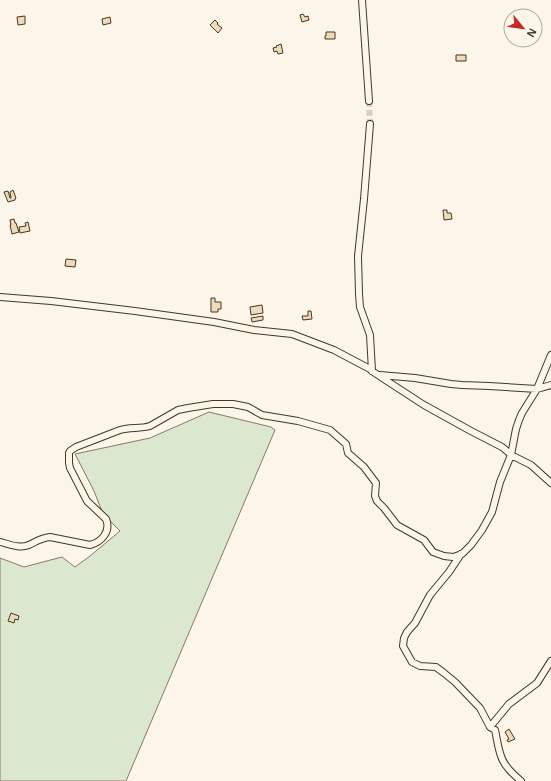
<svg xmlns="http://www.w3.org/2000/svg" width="551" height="781" font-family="Helvetica,sans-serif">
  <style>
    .green { fill: #dce7d0; stroke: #887966 }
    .building { fill: #ecdcbc; stroke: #4a3520 }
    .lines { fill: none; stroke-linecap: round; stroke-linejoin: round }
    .minor-tunnel { stroke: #d8cfc1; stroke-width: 6; stroke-dasharray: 6 3; stroke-linecap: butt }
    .minor-casing { stroke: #4a3520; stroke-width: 8 }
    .minor { stroke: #fbf6e9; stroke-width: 6 }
  </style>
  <rect width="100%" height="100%" fill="#fbf6e9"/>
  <path class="green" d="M 209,412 L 271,427 L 275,430 L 126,781 L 0,781 L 0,558 L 24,567 L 62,557 L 75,567 L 90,556 L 120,531 L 103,514 L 94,491 L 75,454 L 150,438 Z"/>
  <path class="building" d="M 303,14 L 305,17 L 308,16 L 309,20 L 302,22 L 300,15 Z
    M 25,16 L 25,24 L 18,25 L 17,17 Z
    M 110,17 L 111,23 L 103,25 L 102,19 Z
    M 215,20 L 218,23 L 217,24 L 222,28 L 218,33 L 210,25 Z
    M 326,32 L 335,32 L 335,39 L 325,39 L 325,36 L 326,36 Z
    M 281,44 L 283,53 L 278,54 L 277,51 L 274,52 L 273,48 L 277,47 L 276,46 Z
    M 456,55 L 466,55 L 466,61 L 456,61 Z
    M 13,190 L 16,198 L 15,199 L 15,200 L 8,202 L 4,192 L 8,191 L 10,198 L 11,198 L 10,192 Z
    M 443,210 L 447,210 L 447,213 L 451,213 L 452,219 L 444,220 Z
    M 14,219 L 15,223 L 16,223 L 19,232 L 12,234 L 10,225 L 11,225 L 10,220 Z
    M 28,222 L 30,231 L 20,233 L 19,227 L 26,226 L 25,223 Z
    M 66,259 L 76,260 L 75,267 L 65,266 Z
    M 211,298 L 215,298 L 215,302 L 221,302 L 221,309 L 218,309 L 218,312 L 211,312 Z
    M 262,305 L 263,313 L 251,315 L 250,307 Z
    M 308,311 L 311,311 L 312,319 L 303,320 L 302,316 L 308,316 Z
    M 263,316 L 263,320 L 252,322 L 251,318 Z
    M 11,613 L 19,616 L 18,620 L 15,619 L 14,623 L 8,621 Z
    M 509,729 L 515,739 L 508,742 L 507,740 L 509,739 L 505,732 Z"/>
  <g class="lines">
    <path class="minor-tunnel" d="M 369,101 L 370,124"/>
    <defs>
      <path id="minor" d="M 362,0 L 369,101
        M 370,124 L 364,199 L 358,256 L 359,294 L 360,307 L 370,335 L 372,371
        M 0,297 L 51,301 L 135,311 L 214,322 L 254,330 L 292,334 L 334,350 L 370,369 L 372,371 L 384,379 L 424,405 L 471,431 L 502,447 L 508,452 L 511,455 L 531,465 L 551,483
        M 380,375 L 415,378 L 451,384 L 462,385 L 489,386 L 537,389 L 551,385
        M 0,542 C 9,544 19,549 29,545 C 37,541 41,538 50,537 L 90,545 C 102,542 111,531 106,519 L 87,501 L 70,468 L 69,463 L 69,453 L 70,451 L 76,447 L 120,430 C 130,427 140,429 150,426 L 178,410 L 188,408 L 213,404 L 233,404 L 248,407 L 262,415 L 298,421 L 330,430 L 346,444 L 348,453 L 364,467 L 376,483 L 375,496 L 377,501 L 384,508 L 397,525 L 424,540 L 433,552 L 444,556 L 453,557 L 462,554 L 471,545 L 482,530 L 492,512 L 500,482 L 511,455 L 516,429 L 519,420 L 522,413 L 537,389 L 551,355
        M 461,554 L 449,572 L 430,595 L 415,623 L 407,632 L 404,638 L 403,646 L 412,662 L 420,666 L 436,667 L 444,673 L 455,682 L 480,708 L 490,727 L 495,730 C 497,739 498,748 501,756 C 504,766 513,774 521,781
        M 490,727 L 509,704 L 537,683 L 551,661"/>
    </defs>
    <use href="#minor" class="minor-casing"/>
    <use href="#minor" class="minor"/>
  </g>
  <g transform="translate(523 28) rotate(119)"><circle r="19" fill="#fbf6e9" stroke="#b4a999"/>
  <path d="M0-3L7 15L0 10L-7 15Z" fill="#c62828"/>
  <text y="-6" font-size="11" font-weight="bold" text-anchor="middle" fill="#4a3520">N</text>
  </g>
</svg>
